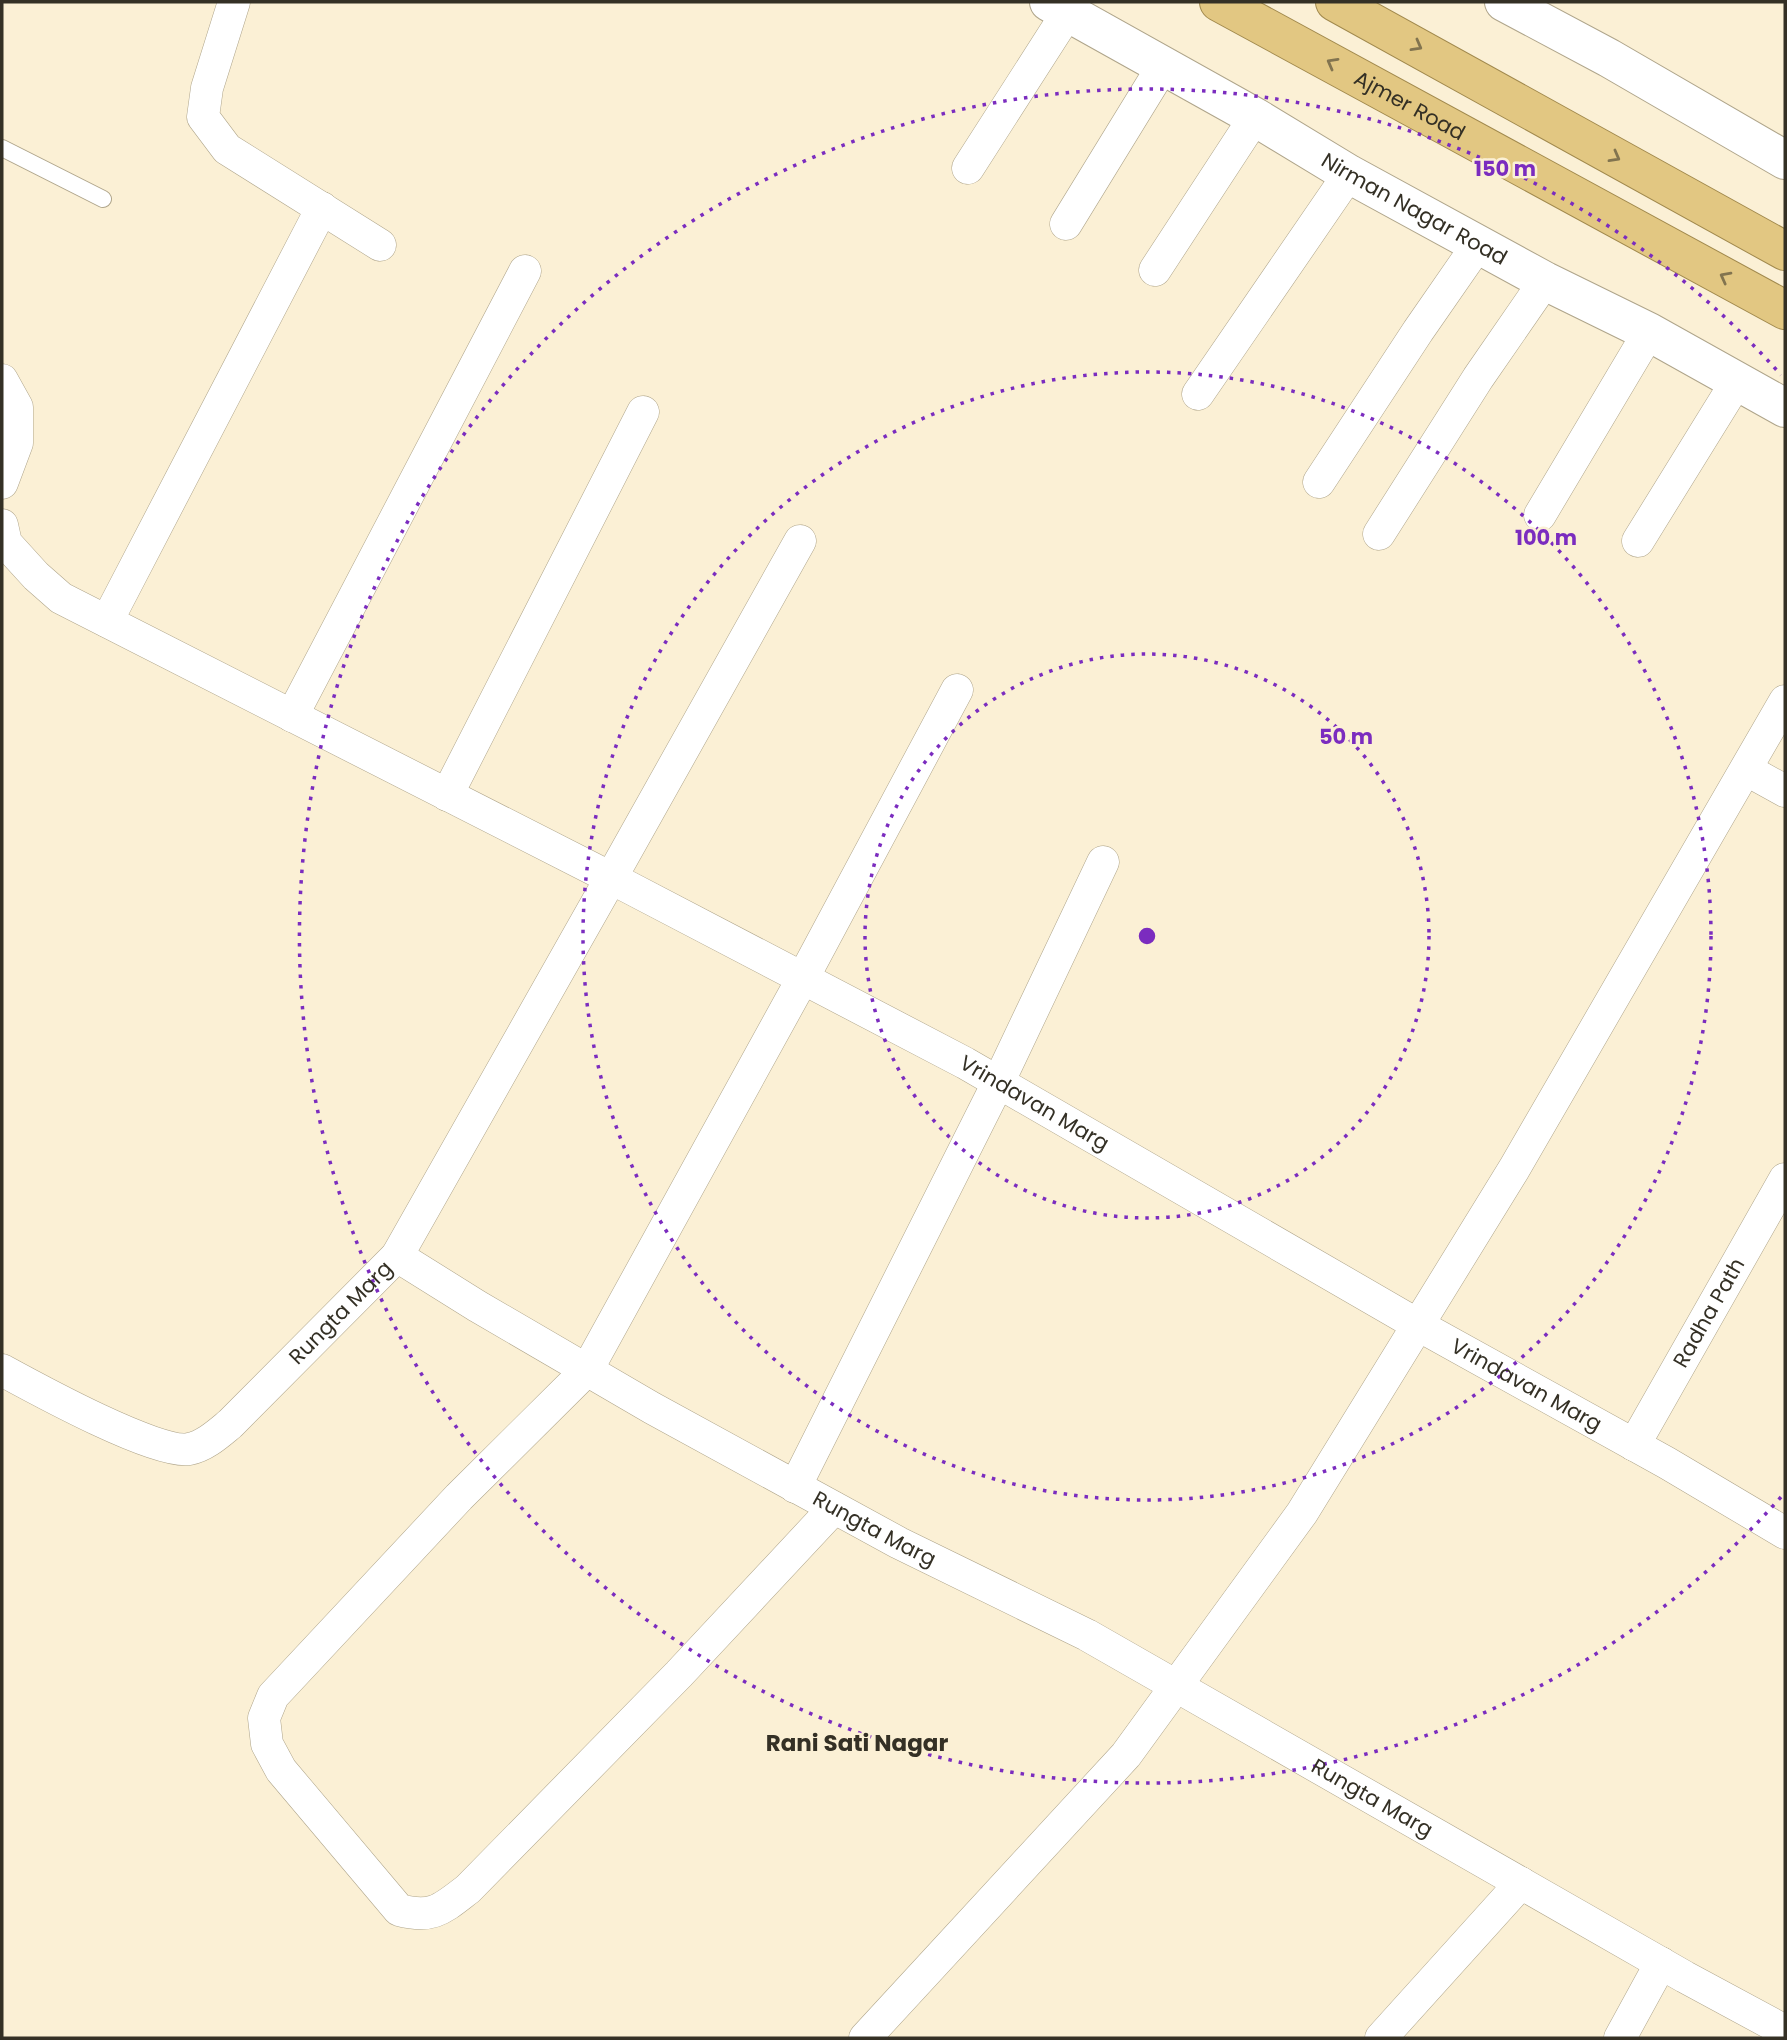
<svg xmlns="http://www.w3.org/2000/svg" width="1787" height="2040" font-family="Poppins,sans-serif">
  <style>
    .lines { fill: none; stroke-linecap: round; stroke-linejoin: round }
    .service-casing { stroke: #afa58b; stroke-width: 18 }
    .minor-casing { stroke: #afa58b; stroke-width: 33 }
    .tertiary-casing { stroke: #afa58b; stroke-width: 40 }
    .trunk-casing { stroke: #a1894d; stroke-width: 40 }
    .service { stroke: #fff; stroke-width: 16 }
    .minor { stroke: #fff; stroke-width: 32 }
    .tertiary { stroke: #fff; stroke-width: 38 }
    .trunk { stroke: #e2c782; stroke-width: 38 }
    .oneway { stroke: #82744f }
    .ring { fill: none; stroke: #7b2cbf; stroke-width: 3.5; stroke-dasharray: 3.5 7 }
    .labels { text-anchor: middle; stroke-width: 5; stroke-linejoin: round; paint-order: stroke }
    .street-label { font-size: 21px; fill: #343025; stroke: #fbf0d5 }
    .neighbourhood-label { font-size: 23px; font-weight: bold; fill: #343025; stroke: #fbf0d5 }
    .centre { fill: #7b2cbf; stroke: #fbf0d5; stroke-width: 3.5 }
    .ring-label { font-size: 21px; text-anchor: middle; font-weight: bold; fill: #7b2cbf; stroke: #fbf0d5; stroke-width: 5; stroke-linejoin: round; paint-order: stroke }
  </style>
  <rect width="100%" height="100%" fill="#fbf0d5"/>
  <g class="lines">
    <defs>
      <path id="service" d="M 2,148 L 103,199"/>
      <g id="minor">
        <path d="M 234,2 L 207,88 L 203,117 L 227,149 L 380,245"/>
        <path d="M 968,168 L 1068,12"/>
        <path d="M 1066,224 L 1163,66"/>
        <path d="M 1155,270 L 1255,117"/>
        <path d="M 2,380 L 17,407 L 17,443 L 2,483"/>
        <path d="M 1198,394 L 1349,174"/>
        <path d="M 1319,482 L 1418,331 L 1479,243"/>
        <path d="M 1540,515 L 1649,332"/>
        <path d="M 2,525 L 6,543 L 36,576 L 61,598 L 611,878 L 397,1256"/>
        <path d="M 1379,534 L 1478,378 L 1545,281"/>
        <path id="s1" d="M 800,541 L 611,878 L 965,1063 L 1418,1325 L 1667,1463 L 1785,1533"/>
        <path d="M 1638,541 L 1737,381"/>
        <path d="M 107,621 L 322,208"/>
        <path d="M 292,716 L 525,271"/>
        <path d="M 1747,770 L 1785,791"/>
        <path d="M 447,795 L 643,412"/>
        <path id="s2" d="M 2,1370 C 35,1388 157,1455 189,1449 C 205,1446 219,1433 230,1424 L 397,1256 L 477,1306 L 652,1408 L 899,1543 L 1087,1635 L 1685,1977 L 1785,2031"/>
        <path id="s3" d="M 1634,1445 L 1785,1179"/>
        <path d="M 795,1487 L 999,1081 L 1103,862"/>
        <path d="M 834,1508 L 679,1674 L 468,1889 C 442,1909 433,1919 399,1910 L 281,1770 L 267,1744 L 264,1718 L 273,1696 L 459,1497 L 587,1370 L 803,978 L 957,690"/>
        <path d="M 865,2038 L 1126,1755 L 1302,1513 L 1514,1169 L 1785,701"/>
        <path d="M 1381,2038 L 1521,1883"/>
        <path d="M 1620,2038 L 1661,1963"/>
      </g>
      <g id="tertiary">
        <path id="s4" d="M 1049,2 L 1255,117 L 1349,174 L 1545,281 L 1649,332 L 1785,408"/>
        <path d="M 1504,2 L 1609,58 L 1785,160"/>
      </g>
      <g id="trunk">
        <path id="s5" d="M 1219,2 L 1785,310"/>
        <path d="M 1335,2 L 1785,251"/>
      </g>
    </defs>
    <use href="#service" class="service-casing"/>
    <use href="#minor" class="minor-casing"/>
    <use href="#tertiary" class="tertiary-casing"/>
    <use href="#trunk" class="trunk-casing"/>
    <use href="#service" class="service"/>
    <use href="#minor" class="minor"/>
    <use href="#tertiary" class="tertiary"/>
    <use href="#trunk" class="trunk"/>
  </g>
  <defs><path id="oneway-chevron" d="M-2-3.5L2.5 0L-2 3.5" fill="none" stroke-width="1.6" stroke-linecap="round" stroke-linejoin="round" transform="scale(1.75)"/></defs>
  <g class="oneway">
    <use href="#oneway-chevron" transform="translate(1417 46) rotate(29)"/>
    <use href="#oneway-chevron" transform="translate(1332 63) rotate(-151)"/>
    <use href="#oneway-chevron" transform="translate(1615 157) rotate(29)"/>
    <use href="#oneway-chevron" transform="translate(1725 277) rotate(-152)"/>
  </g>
  <g class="ring">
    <circle cx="1147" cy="936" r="282"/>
    <circle cx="1147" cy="936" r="564"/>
    <path d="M1781 1497A847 847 0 1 1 1781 375"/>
  </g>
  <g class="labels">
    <g class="street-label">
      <text dy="7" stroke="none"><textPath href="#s5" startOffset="217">Ajmer Road</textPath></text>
      <text dy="7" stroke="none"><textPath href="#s4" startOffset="420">Nirman Nagar Road</textPath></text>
      <text dy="7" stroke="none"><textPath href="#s1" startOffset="866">Vrindavan Marg</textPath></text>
      <text dy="7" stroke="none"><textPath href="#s2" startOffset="410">Rungta Marg</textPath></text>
      <text dy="7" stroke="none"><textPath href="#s3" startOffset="152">Radha Path</textPath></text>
      <text dy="7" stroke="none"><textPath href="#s1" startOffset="1433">Vrindavan Marg</textPath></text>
      <text dy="7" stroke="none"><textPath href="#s2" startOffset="1040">Rungta Marg</textPath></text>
      <text dy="7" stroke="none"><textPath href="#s2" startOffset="1606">Rungta Marg</textPath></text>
    </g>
    <g class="neighbourhood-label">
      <text x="857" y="1751">Rani Sati Nagar</text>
    </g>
  </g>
  <circle cx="1147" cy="936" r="10" class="centre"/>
  <g class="ring-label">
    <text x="1505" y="176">150 m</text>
    <text x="1546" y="545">100 m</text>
    <text x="1346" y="744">50 m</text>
  </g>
  <rect width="1787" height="2040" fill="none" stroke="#343025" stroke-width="7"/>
</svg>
